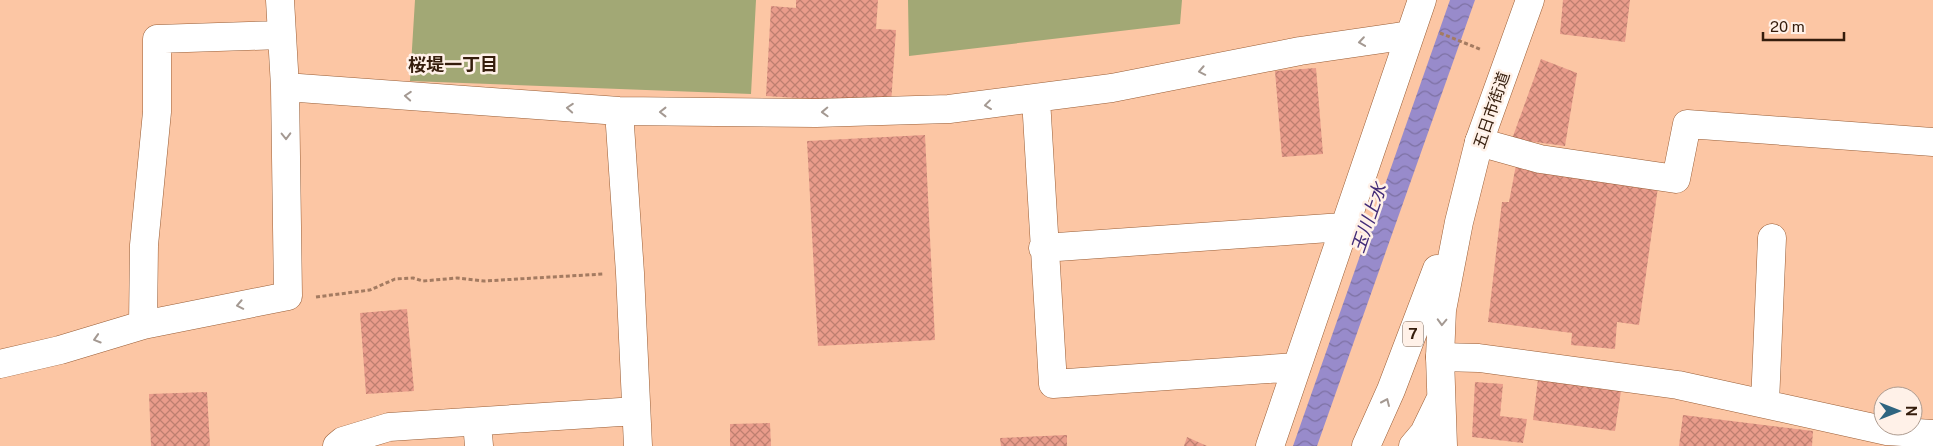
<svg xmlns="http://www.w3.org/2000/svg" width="1933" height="446" font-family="'Public Sans','Noto Sans JP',sans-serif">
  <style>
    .pitch { fill: #a2a875 }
    .water { fill: url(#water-waves) }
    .building { fill: url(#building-cross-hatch) }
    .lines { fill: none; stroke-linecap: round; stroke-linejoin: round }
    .minor-casing { stroke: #995d35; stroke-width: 29 }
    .major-casing { stroke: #995d35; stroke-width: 29 }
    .path { stroke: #a47b61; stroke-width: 3; stroke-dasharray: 4 2.5; stroke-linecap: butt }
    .minor { stroke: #fff; stroke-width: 28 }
    .major { stroke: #fff; stroke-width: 28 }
    .oneway { stroke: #a49992 }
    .labels { text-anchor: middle; stroke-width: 5; stroke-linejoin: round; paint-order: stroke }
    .shield { fill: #fff1e8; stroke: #725d4e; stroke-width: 1 }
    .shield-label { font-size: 15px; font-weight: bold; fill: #351d0c }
    .street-label { font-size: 16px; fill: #351d0c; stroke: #fff1e8 }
    .neighbourhood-label { font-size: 18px; font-weight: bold; fill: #351d0c; stroke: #fff1e8 }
    .water-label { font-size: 18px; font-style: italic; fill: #432c78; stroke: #fff1e8 }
  </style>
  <defs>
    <pattern id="water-waves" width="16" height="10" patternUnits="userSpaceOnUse" patternTransform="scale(1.25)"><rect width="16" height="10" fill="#988bcb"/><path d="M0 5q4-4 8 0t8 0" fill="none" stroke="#7d71a3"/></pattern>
    <pattern id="building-cross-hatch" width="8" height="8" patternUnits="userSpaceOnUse" patternTransform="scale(1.25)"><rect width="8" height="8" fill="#e99c8b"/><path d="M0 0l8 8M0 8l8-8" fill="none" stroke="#be7f70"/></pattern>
  </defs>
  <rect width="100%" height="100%" fill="#fcc6a4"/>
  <path class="pitch" d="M 415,0 L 756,0 L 751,94 L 410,81 Z
    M 908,0 L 1182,0 L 1180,24 L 909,56 Z"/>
  <path class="water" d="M 1450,0 L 1475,0 L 1317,446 L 1293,446 Z"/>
  <path class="building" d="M 796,0 L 878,0 L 876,29 L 896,30 L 891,104 L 766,96 L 771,6 L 796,8 Z
    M 1563,0 L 1630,0 L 1625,42 L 1560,34 Z
    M 1541,59 L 1577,73 L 1565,146 L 1512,139 Z
    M 1316,68 L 1323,154 L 1282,157 L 1275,71 Z
    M 925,135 L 935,340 L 818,346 L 807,141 Z
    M 1516,165 L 1658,187 L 1639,325 L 1617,322 L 1615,349 L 1571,345 L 1572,333 L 1488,322 L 1502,202 L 1509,202 Z
    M 407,309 L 414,391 L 366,394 L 360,313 Z
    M 1538,379 L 1621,391 L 1615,431 L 1533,420 Z
    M 1475,382 L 1503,384 L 1500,416 L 1527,419 L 1523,443 L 1472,437 Z
    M 207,392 L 210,446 L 151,446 L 149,394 Z
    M 1683,415 L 1813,431 L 1812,446 L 1679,446 Z
    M 770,423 L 771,446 L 730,446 L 730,424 Z
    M 1067,435 L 1067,446 L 1001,446 L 1000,438 Z
    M 1187,437 L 1207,446 L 1184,446 Z"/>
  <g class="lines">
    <defs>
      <path id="minor" d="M 285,87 L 619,111 L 816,113 L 949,109 L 1112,88 L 1300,51 L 1410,35
        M 1036,99 L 1053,384 L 1297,367
        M 619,111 L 630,273 L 638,446
        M 1479,142 L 1540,159 L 1676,179 L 1687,124 L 1933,142
        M 1043,248 L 1343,227
        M 143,325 L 144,245 L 157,112 L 157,39 L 281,35
        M 1440,357 L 1479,358 L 1678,385 L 1887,431 L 1933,434
        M 0,364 L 60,350 L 143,325 L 288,296 L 285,87 L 280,0
        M 1765,403 L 1772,238
        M 477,422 L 479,446
        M 337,446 L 343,441 L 389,427 L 636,411
        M 1270,446 L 1422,0"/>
      <path id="major" d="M 1366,446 L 1391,390 L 1437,269
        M 1413,446 L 1424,433 L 1440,400
        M 1443,446 L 1440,357 L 1442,310 L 1459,222 L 1479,142 L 1530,0"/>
    </defs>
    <use href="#minor" class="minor-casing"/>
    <use href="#major" class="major-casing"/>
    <path class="path" d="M 1440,33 L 1482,50
      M 316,297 L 370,290 L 395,279 L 413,278 L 423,281 L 457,278 L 484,281 L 603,274"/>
    <use href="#minor" class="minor"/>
    <use href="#major" class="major"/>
  </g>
  <defs><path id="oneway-chevron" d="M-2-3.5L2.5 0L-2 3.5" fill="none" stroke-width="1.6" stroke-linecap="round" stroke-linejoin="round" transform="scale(1.25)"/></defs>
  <g class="oneway">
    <use href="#oneway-chevron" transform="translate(1362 42) rotate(172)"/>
    <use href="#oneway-chevron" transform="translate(1202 71) rotate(169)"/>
    <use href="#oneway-chevron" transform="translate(408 96) rotate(-176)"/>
    <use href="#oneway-chevron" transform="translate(988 105) rotate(173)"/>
    <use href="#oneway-chevron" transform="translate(570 108) rotate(-176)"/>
    <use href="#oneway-chevron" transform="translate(663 112) rotate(-180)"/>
    <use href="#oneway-chevron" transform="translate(825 112) rotate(178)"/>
    <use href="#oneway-chevron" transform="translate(286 136) rotate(89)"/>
    <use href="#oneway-chevron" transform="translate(240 305) rotate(169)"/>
    <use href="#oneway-chevron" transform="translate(1442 322) rotate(92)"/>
    <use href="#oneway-chevron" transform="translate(97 339) rotate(163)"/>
    <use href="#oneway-chevron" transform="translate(1386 402) rotate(-66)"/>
  </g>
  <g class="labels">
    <rect class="shield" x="1403" y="321.5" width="20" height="25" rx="4"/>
    <g class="shield-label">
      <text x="1413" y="339">7</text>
    </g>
    <g class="street-label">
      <text transform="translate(1491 110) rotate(-71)" y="6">五日市街道</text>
    </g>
    <g class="neighbourhood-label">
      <text x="453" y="71">桜堤一丁目</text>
    </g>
    <g class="water-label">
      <text transform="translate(1369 218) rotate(-71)" y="6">玉川上水</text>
    </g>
  </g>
  <g transform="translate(1898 411) rotate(90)"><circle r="24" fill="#fff1e8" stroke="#ae9c90"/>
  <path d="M0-4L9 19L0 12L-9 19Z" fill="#2f6580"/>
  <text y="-8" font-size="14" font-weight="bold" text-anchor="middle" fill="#351d0c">N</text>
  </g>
  <path d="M1763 32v8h81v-8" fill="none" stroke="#351d0c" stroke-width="2.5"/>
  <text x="1770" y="32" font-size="15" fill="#351d0c" stroke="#fff1e8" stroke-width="4" paint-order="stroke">20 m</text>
</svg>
